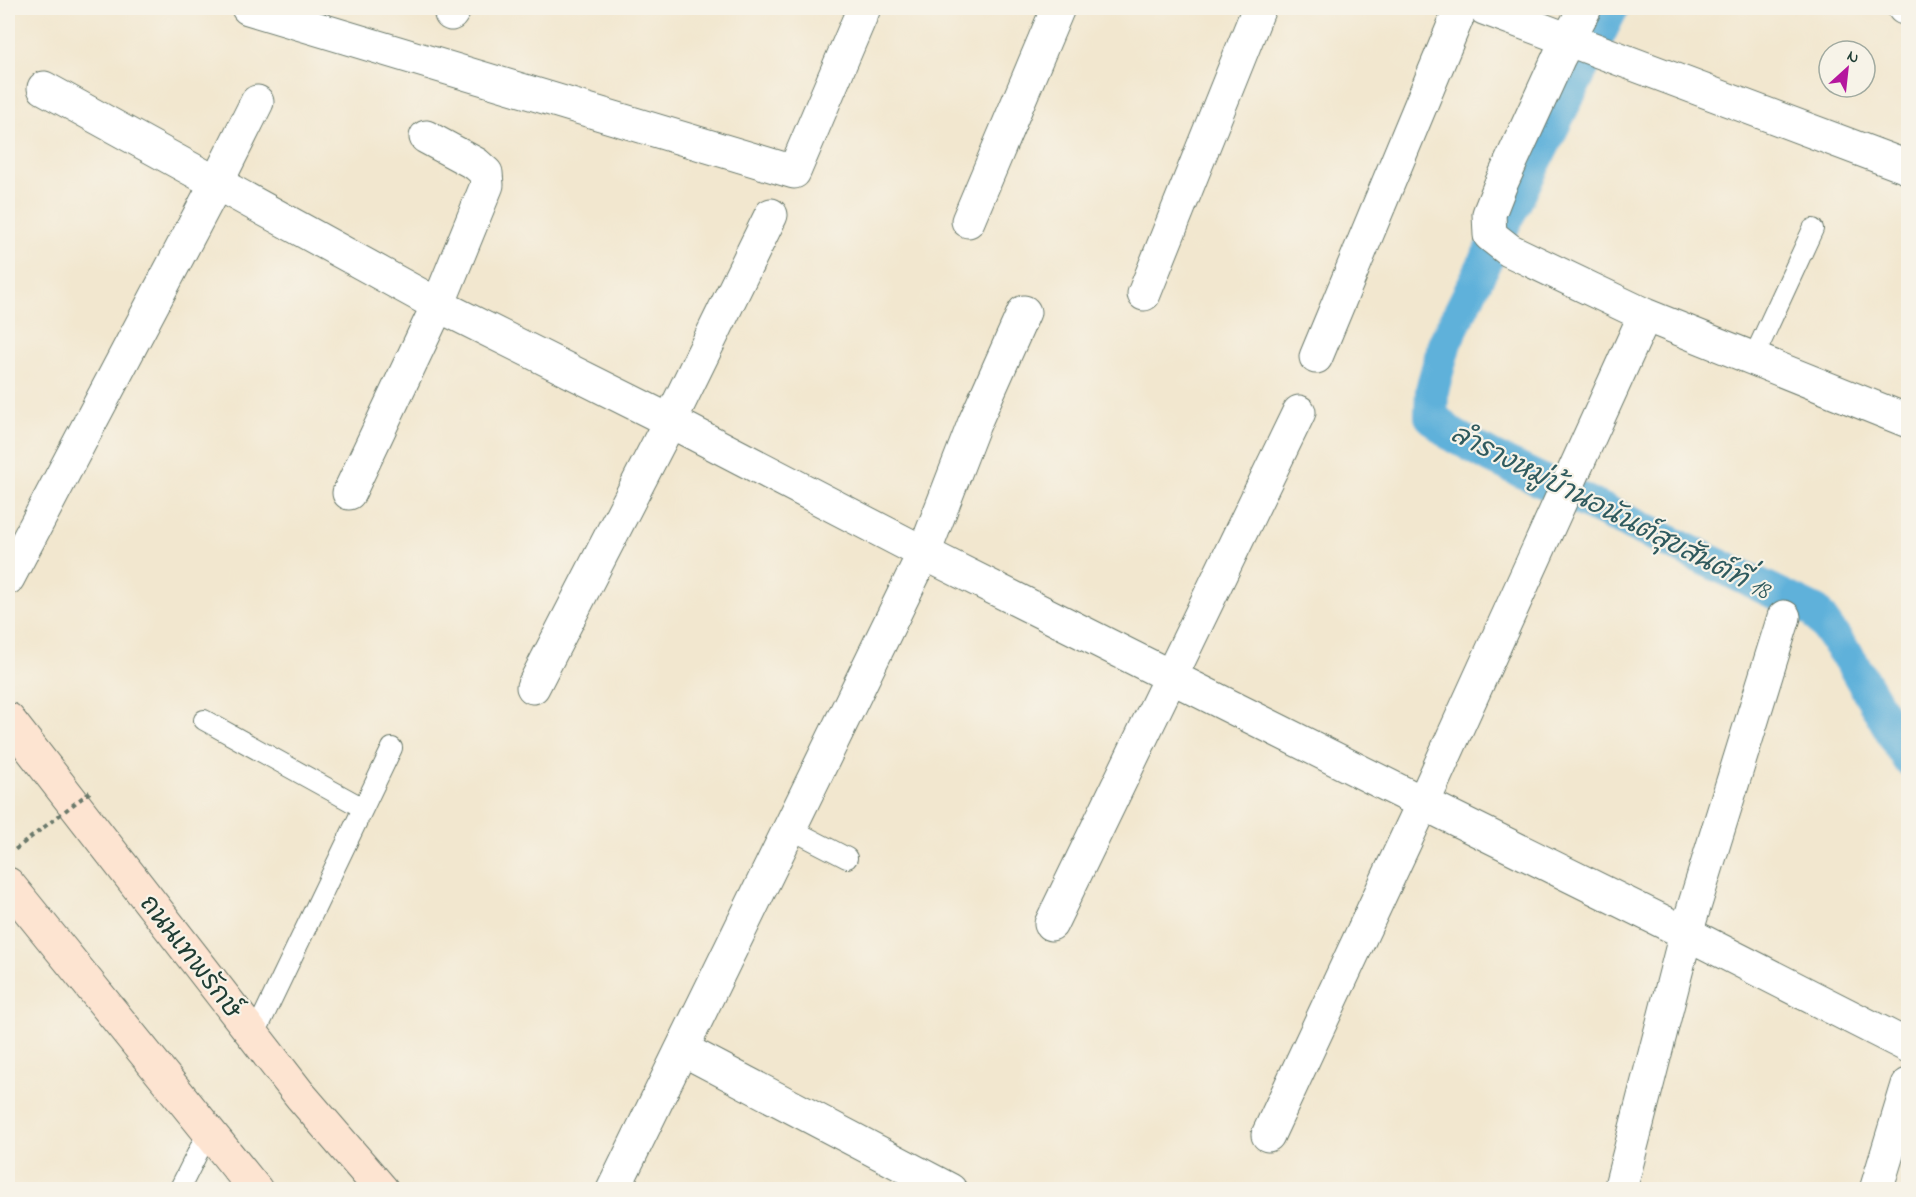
<svg xmlns="http://www.w3.org/2000/svg" width="1916" height="1197" font-family="'Indie Flower','Playpen Sans Thai',sans-serif">
  <style>
    .lines { fill: none; stroke-linecap: round; stroke-linejoin: round }
    .canal { stroke: #5fb1da; stroke-width: 34 }
    .service-casing { stroke: #69786a; stroke-width: 22 }
    .minor-casing { stroke: #69786a; stroke-width: 35 }
    .secondary-casing { stroke: #69786a; stroke-width: 35 }
    .service { stroke: #fff; stroke-width: 20 }
    .minor { stroke: #fff; stroke-width: 33 }
    .secondary { stroke: #fde4d1; stroke-width: 33 }
    .path-bridge { stroke: #69786a; stroke-width: 4; stroke-dasharray: 4.5 4.5; stroke-linecap: butt }
    .labels { text-anchor: middle; stroke-width: 4.5; stroke-linejoin: round; paint-order: stroke }
    .street-label { font-size: 26px; fill: #1f3d34; stroke: #f7f3e8 }
    .water-label { font-size: 27px; font-style: italic; fill: #2f5a5e; stroke: #f7f3e8 }
  </style>
  <rect width="100%" height="100%" fill="#f7f3e8"/>
  <filter id="ink" filterUnits="userSpaceOnUse"><feTurbulence type="fractalNoise" baseFrequency=".0167" numOctaves="2"/><feDisplacementMap in="SourceGraphic" scale="12" xChannelSelector="R" yChannelSelector="G"/><feConvolveMatrix kernelMatrix="1 2 1 2 8 2 1 2 1" color-interpolation-filters="sRGB"/></filter>
  <filter id="wash" filterUnits="userSpaceOnUse"><feTurbulence type="fractalNoise" baseFrequency=".008" numOctaves="4" result="noise"/><feDisplacementMap in="SourceGraphic" scale="24" xChannelSelector="R" yChannelSelector="G"/><feGaussianBlur stdDeviation="1.35" result="paint"/><feColorMatrix in="noise" values="0 0 0 0 0 0 0 0 0 0 0 0 0 0 0 0 0 1.4 0 .05"/><feComposite in="paint" operator="in"/></filter>
  <g filter="url(#wash)">
    <rect width="100%" height="100%" fill="#f2e7cf"/>
    <g class="lines">
      <path class="canal" d="M 1612,8 L 1445,342 L 1432,390 L 1431,416 L 1451,434 L 1492,457 L 1816,612 L 1854,666 L 1908,759"/>
    </g>
  </g>
  <g filter="url(#ink)">
    <g class="lines">
      <defs>
        <path id="service" d="M 1753,359 L 1813,229
          M 204,720 L 363,808
          M 789,828 L 847,858
          M 254,1036 L 392,748
          M 179,1190 L 208,1132"/>
        <path id="minor" d="M 248,8 L 794,172 L 864,8
          M 1484,8 L 1907,167 L 1908,165
          M 1585,8 L 1559,57 L 1500,186 L 1489,214 L 1490,235 L 1509,250 L 1645,315 L 1908,421
          M 1904,8 L 1908,9
          M 451,14 L 455,8
          M 44,88 L 438,305 L 670,421 L 924,553 L 1423,803 L 1686,933 L 1908,1046
          M 968,221 L 1058,8
          M 1144,294 L 1259,8
          M 1316,357 L 1461,8
          M 349,493 L 438,305 L 487,185 L 486,173 L 476,164 L 426,137
          M 8,578 L 217,182 L 257,102
          M 533,687 L 670,421 L 771,215
          M 1051,924 L 1299,412
          M 682,1049 L 950,1190
          M 1268,1135 L 1423,803 L 1645,315
          M 613,1190 L 924,553 L 974,424 L 1024,312
          M 1620,1190 L 1686,933 L 1784,617
          M 1876,1190 L 1908,1085"/>
        <path id="secondary" d="M 8,719 L 300,1095 L 382,1190
          M 8,884 L 256,1190"/>
      </defs>
      <use href="#service" class="service-casing"/>
      <use href="#minor" class="minor-casing"/>
      <use href="#secondary" class="secondary-casing"/>
      <use href="#service" class="service"/>
      <use href="#minor" class="minor"/>
      <use href="#secondary" class="secondary"/>
      <path class="path-bridge" d="M 8,855 L 91,791"/>
    </g>
  </g>
  <g class="labels">
    <g class="street-label">
      <text transform="translate(192 956) rotate(52)" y="9">ถนนเทพรักษ์</text>
    </g>
    <g class="water-label">
      <text transform="translate(1611 511) rotate(27)" y="9">ลำรางหมู่บ้านอนันต์สุขสันต์ที่ 18</text>
    </g>
  </g>
  <rect width="1916" height="1197" fill="none" stroke="#f7f3e8" stroke-width="30"/>
  <g transform="translate(1847 69) rotate(27)"><circle r="28" fill="#f7f3e8" stroke="#a1aaa0" stroke-width="1.5"/>
  <path d="M0-4.5L10 22L0 15L-10 22Z" fill="#b5179e"/>
  <text y="-9" font-size="16" font-weight="bold" text-anchor="middle" fill="#1f3d34">N</text>
  </g>
</svg>
